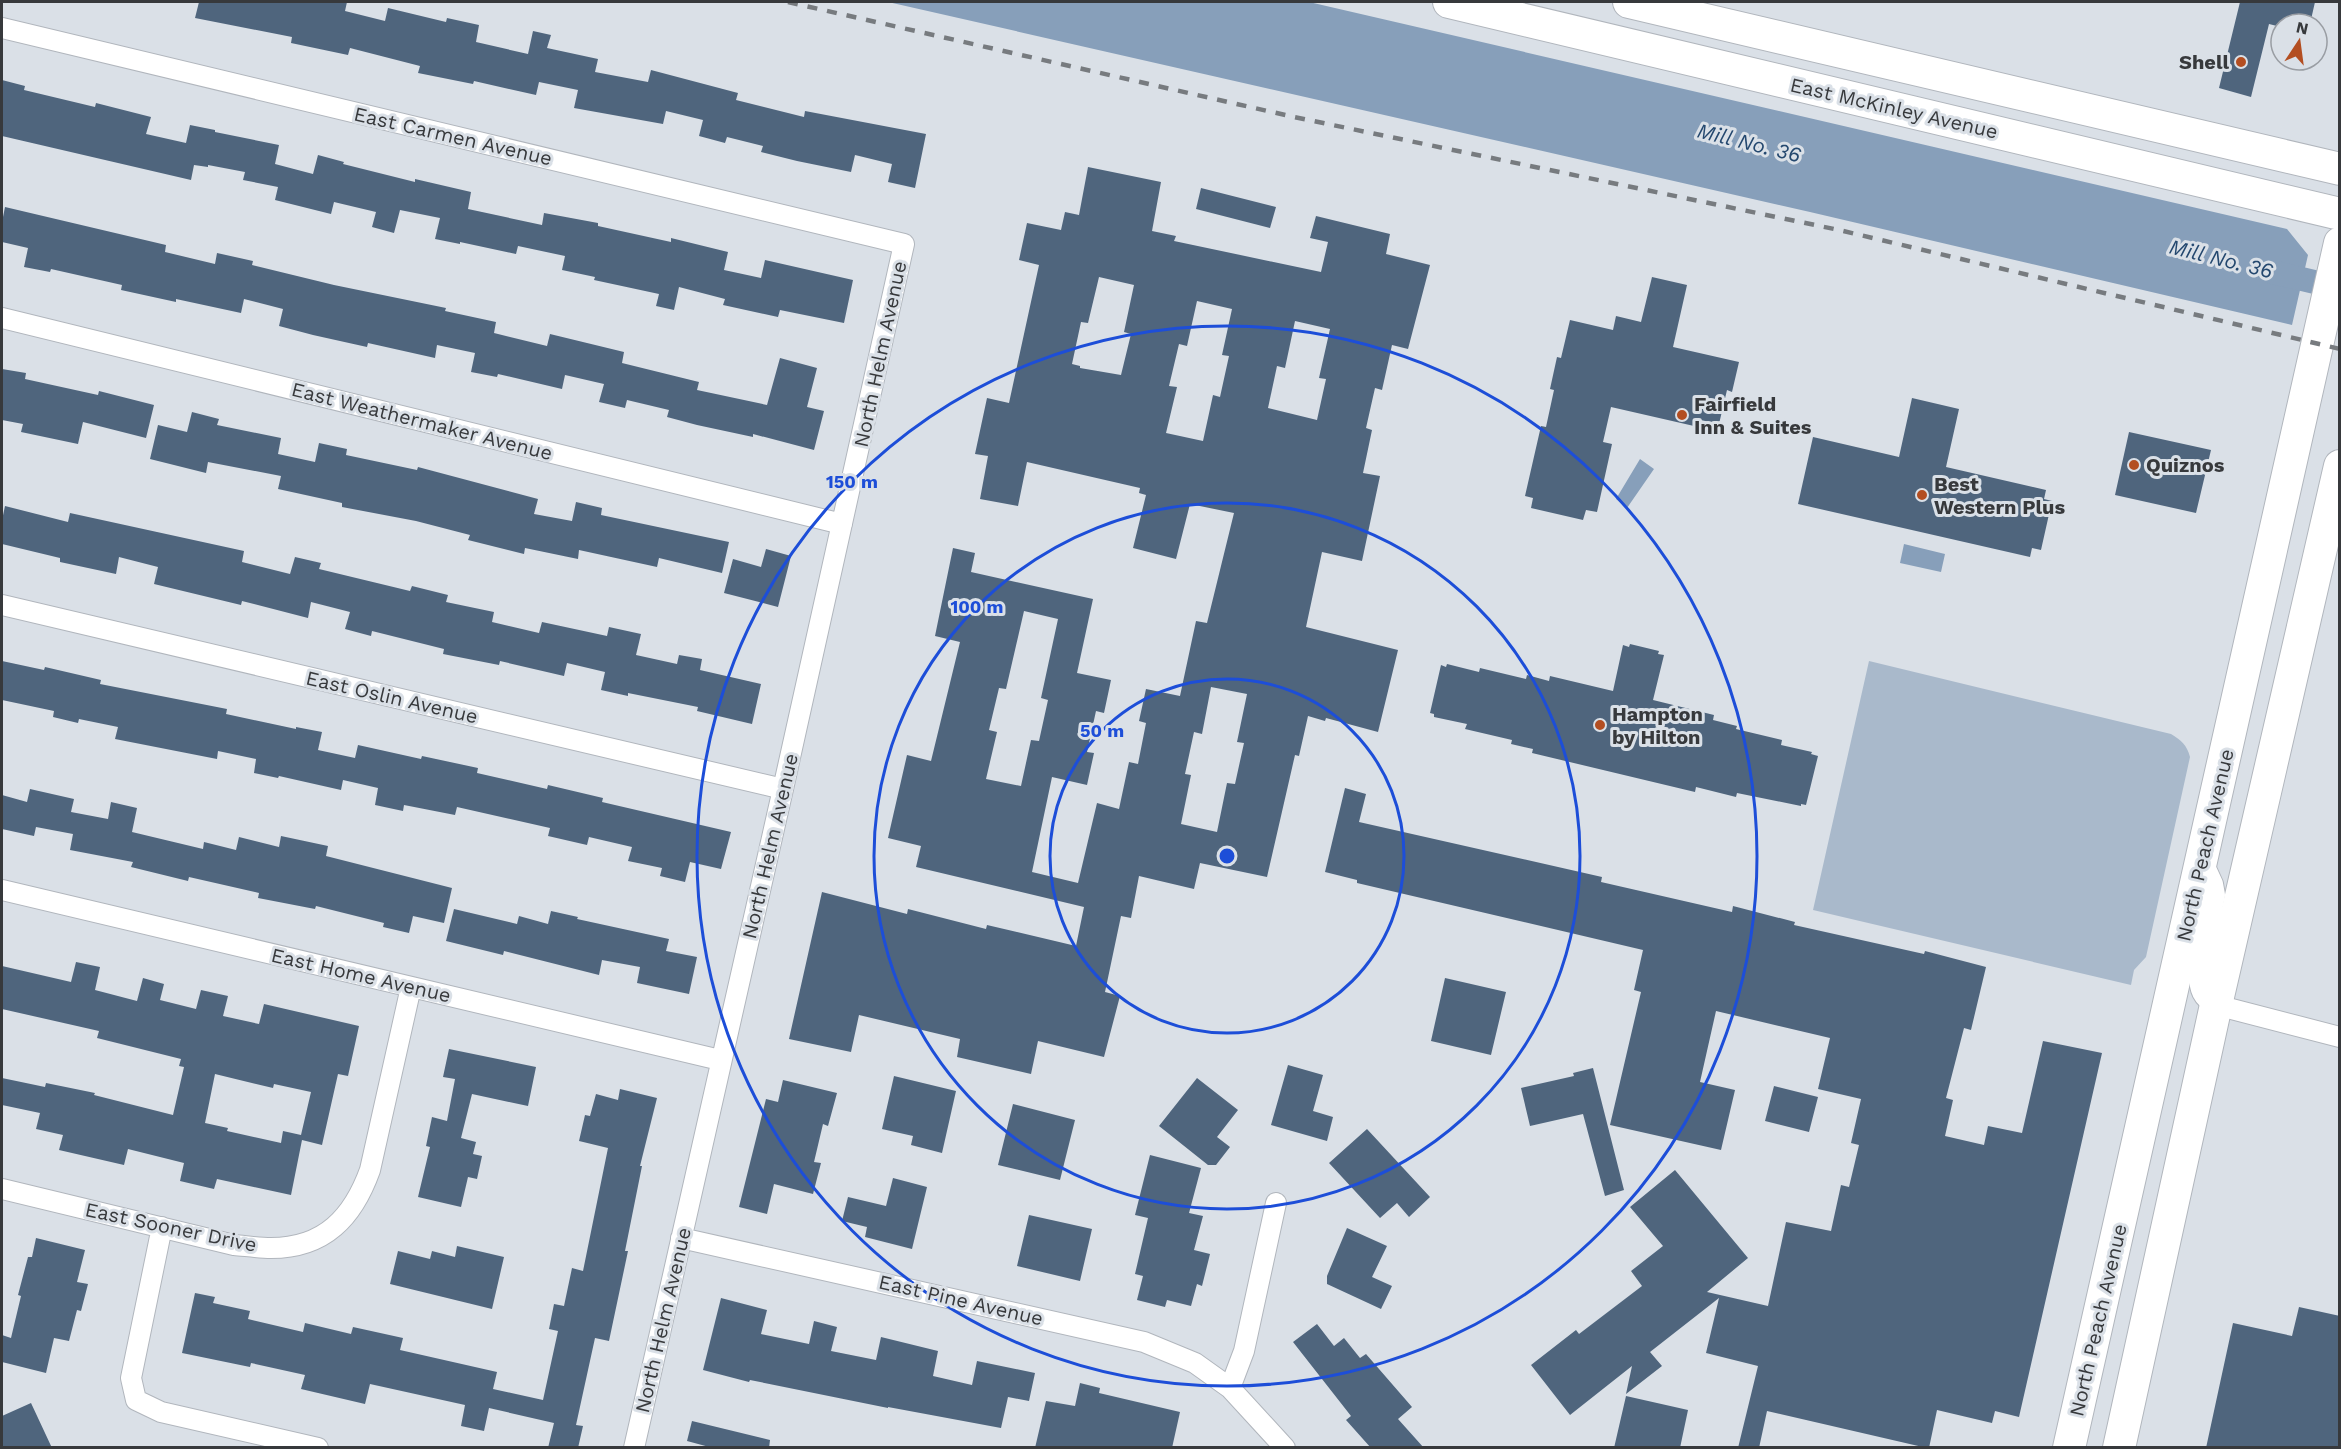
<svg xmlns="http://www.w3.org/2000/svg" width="2341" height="1449" font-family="'Work Sans',sans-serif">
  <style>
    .green { fill: #a9b9cb }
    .water { fill: #879fba }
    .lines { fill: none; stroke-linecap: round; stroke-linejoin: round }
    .canal { stroke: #879fba; stroke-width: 24 }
    .building { fill: #4f657d; fill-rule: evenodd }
    .street-casing { stroke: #b1b6bd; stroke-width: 22 }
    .primary-casing { stroke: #b1b6bd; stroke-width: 34 }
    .street { stroke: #fff; stroke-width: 20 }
    .primary { stroke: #fff; stroke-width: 32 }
    .rail { stroke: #777b7f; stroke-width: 4.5; stroke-dasharray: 10 10; stroke-linecap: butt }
    .ring { fill: none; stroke: #1d4ed8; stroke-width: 3 }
    .poi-dot { fill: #b34e21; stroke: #dae0e7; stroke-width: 2 }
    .labels { text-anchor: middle; stroke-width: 6; stroke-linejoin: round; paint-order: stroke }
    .poi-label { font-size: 20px; font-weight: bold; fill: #37393c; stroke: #dae0e7; text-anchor: start }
    .street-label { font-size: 20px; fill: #37393c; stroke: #dae0e7 }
    .water-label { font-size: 21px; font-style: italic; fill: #24486f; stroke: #dae0e7 }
    .centre { fill: #1d4ed8; stroke: #dae0e7; stroke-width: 3 }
    .ring-label { font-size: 18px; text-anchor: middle; font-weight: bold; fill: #1d4ed8; stroke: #dae0e7; stroke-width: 6; stroke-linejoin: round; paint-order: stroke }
  </style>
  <rect width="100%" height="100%" fill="#dae0e7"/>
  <path class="green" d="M 1869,661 L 2171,734 C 2181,740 2187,745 2190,757 L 2146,957 L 2134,970 L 2131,985 L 1813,910 Z"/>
  <path class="water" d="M 888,2 L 1309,2 L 2287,229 L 2308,255 L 2292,325 L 1810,212 Z
    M 1640,459 L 1654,469 L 1627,508 L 1616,499 Z
    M 1904,544 L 1945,554 L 1941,572 L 1900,563 Z"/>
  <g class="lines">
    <path class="canal" d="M 2272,272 L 2340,288"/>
  </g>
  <path class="building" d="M 199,2 L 347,2 L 345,11 L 385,21 L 388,8 L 446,22 L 447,18 L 479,25 L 476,42 L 528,54 L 533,31 L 551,35 L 547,48 L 598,59 L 595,72 L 648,82 L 651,70 L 738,93 L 736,100 L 804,117 L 805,111 L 926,134 L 915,188 L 888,182 L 892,164 L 855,155 L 851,172 L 797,161 L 761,152 L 763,146 L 727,137 L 725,143 L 699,136 L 703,120 L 666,111 L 663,124 L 574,108 L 578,90 L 539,82 L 536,95 L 474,81 L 473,84 L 418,73 L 420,66 L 350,48 L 348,55 L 291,43 L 292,37 L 195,18 Z
    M 2240,2 L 2315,2 L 2310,24 L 2281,24 L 2281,27 L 2269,24 L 2251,97 L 2219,88 Z
    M 2,80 L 25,86 L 24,90 L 95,107 L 96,103 L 151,117 L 146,134 L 186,143 L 190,125 L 215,130 L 215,132 L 279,145 L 275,164 L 313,174 L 318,155 L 344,162 L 343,164 L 415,182 L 415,179 L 471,192 L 468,209 L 542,225 L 544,213 L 598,223 L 598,226 L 671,242 L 671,238 L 728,252 L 724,270 L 761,278 L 765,260 L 853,280 L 844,323 L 780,310 L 778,317 L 723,305 L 725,299 L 679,287 L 674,310 L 656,306 L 659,294 L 594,280 L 595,277 L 562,270 L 565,256 L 518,246 L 516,254 L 460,242 L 460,244 L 435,239 L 440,218 L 400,210 L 394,233 L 372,227 L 376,212 L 334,202 L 331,214 L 275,200 L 278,187 L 243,180 L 245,172 L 208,165 L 208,167 L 194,165 L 191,180 L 2,136 Z
    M 1088,167 L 1161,182 L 1152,231 L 1176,236 L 1174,241 L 1321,272 L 1328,242 L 1310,238 L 1316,216 L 1390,234 L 1386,254 L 1430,265 L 1408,349 L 1392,345 L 1382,390 L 1375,388 L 1366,428 L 1372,430 L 1363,473 L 1380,476 L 1362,561 L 1322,552 L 1306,627 L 1398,650 L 1378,732 L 1326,718 L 1325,721 L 1308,716 L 1299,756 L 1295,755 L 1267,877 L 1200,863 L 1194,889 L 1139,876 L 1131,918 L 1121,916 L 1105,992 L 1120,996 L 1104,1057 L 1038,1041 L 1031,1074 L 957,1057 L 960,1039 L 859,1015 L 851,1052 L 789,1039 L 822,892 L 907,914 L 908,909 L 986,929 L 987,925 L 1076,946 L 1084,907 L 916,867 L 921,846 L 888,838 L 907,755 L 931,761 L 960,642 L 935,636 L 953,548 L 975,553 L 971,572 L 1093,599 L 1077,673 L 1111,680 L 1104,713 L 1096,711 L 1087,752 L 1094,753 L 1087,785 L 1052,777 L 1032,872 L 1078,883 L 1097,803 L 1119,809 L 1129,762 L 1138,764 L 1146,723 L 1139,721 L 1146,689 L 1180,696 L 1196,621 L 1207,623 L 1234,513 L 1190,504 L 1176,559 L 1133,548 L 1146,495 L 1139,493 L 1140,488 L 1027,462 L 1018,506 L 980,499 L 988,456 L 975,454 L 987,398 L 1009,403 L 1039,265 L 1019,260 L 1027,223 L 1061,230 L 1065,212 L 1079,215 ZM 1099,277 L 1134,285 L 1124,332 L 1131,334 L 1121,375 L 1080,368 L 1080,366 L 1072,364 L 1081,322 L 1088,323 ZM 1197,301 L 1232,309 L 1222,355 L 1229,356 L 1220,397 L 1213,395 L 1203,441 L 1166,433 L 1177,387 L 1169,386 L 1179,344 L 1187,346 ZM 1295,321 L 1330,329 L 1319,378 L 1326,379 L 1317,420 L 1268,408 L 1277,366 L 1285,368 ZM 1024,611 L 1058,619 L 1041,698 L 1048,700 L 1039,741 L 1031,740 L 1021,786 L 986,779 L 997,732 L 989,730 L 999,688 L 1006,689 ZM 1211,687 L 1247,694 L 1237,742 L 1244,743 L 1235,784 L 1227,783 L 1217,832 L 1181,824 L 1191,775 L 1185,774 L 1194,732 L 1202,734 Z
    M 1201,188 L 1276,207 L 1270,228 L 1196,209 Z
    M 5,207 L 166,245 L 165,252 L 215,264 L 217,253 L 253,261 L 252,265 L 334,285 L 446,308 L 445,311 L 496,322 L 494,333 L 547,346 L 550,334 L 624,352 L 622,363 L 699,382 L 697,390 L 767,405 L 780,358 L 817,368 L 807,407 L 824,411 L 814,450 L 753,434 L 753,437 L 697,425 L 667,417 L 669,410 L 627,400 L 625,408 L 599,402 L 604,384 L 565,375 L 562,389 L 498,374 L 497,377 L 471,372 L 475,353 L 437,345 L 435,358 L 368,343 L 367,347 L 313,335 L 279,326 L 283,309 L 244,299 L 241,313 L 176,299 L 176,302 L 121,290 L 122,285 L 51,269 L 50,272 L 24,267 L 28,248 L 2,242 L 2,222 Z
    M 1652,277 L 1687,285 L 1673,347 L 1739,362 L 1732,392 L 1727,390 L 1719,424 L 1696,419 L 1694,426 L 1611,407 L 1603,442 L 1612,444 L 1597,512 L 1586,510 L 1583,520 L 1531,508 L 1533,498 L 1525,496 L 1541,426 L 1546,427 L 1554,390 L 1550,389 L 1557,357 L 1561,358 L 1570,320 L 1613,330 L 1616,316 L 1641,322 Z
    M 2,369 L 26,373 L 25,379 L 98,395 L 99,391 L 154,405 L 146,438 L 83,422 L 78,444 L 21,432 L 23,424 L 2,420 Z
    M 1912,398 L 1959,409 L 1946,467 L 2046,490 L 2044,499 L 2052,501 L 2041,550 L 2032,548 L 2030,557 L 1798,504 L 1813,437 L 1899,457 Z
    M 192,412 L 219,419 L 217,425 L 281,438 L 278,454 L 315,462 L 319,443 L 347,449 L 346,455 L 417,470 L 418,467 L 538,499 L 534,514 L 572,521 L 576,502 L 602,508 L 601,515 L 729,542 L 722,573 L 659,558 L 657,567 L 579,550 L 578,559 L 525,548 L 524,554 L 468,540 L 470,535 L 416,521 L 342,507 L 342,503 L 278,489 L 281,476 L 208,462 L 206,473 L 150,459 L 158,425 L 187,432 Z
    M 2129,432 L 2211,450 L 2196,513 L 2115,495 Z
    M 5,506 L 68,522 L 70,513 L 244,551 L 242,562 L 290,574 L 295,557 L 321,563 L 319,569 L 410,591 L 412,586 L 448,595 L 446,602 L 494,612 L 492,622 L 539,633 L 542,622 L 607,636 L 609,627 L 641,634 L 636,655 L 677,664 L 679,655 L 702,659 L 700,670 L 761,684 L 752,724 L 697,711 L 698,707 L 628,693 L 628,696 L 601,690 L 605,672 L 567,663 L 564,676 L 500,661 L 499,665 L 443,654 L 444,649 L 372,631 L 371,636 L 345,629 L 350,612 L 311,602 L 308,618 L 242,601 L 241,605 L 154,584 L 158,567 L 119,557 L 116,574 L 60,562 L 60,558 L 2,544 L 2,520 Z
    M 766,549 L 791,556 L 778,607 L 724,593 L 733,559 L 761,567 Z
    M 1630,644 L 1659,651 L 1658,654 L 1664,655 L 1653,700 L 1714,715 L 1713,720 L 1737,726 L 1736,729 L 1782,740 L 1781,745 L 1812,752 L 1811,754 L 1818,756 L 1806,805 L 1801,804 L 1801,806 L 1737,793 L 1736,797 L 1696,787 L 1695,792 L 1532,753 L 1533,749 L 1511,744 L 1512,740 L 1465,729 L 1467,724 L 1434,717 L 1434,714 L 1430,713 L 1441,665 L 1446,667 L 1447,664 L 1479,672 L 1480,668 L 1526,679 L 1527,675 L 1549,681 L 1550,676 L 1613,691 L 1623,645 L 1629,647 Z
    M 2,661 L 44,670 L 45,667 L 101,680 L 100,684 L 227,709 L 226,714 L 296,729 L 296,727 L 322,732 L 318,750 L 355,758 L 358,745 L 421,759 L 422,756 L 478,768 L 477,773 L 547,789 L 548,785 L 603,798 L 602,802 L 731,832 L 721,869 L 690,862 L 685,882 L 660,876 L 662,868 L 628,861 L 632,847 L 589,837 L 587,845 L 548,836 L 550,828 L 457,807 L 455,815 L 404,805 L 403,811 L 375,805 L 378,788 L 343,780 L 341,790 L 279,776 L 278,778 L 254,773 L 256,759 L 218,751 L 217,759 L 115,739 L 118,727 L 79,719 L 78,723 L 53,717 L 54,711 L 2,700 Z
    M 1345,788 L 1366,794 L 1359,822 L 1602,877 L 1601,882 L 1732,912 L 1733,906 L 1795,922 L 1794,925 L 1924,954 L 1925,951 L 1986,967 L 1971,1030 L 1964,1028 L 1946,1098 L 1953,1100 L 1945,1136 L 1984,1145 L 1988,1126 L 2022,1133 L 2043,1041 L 2102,1053 L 2019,1417 L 1995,1411 L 1992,1423 L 1937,1410 L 1929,1448 L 1927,1448 L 1767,1411 L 1759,1448 L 1738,1448 L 1758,1366 L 1706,1353 L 1719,1298 L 1650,1352 L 1662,1366 L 1626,1394 L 1632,1366 L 1570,1415 L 1531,1365 L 1576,1330 L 1579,1334 L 1642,1286 L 1631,1271 L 1663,1246 L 1630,1207 L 1675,1170 L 1748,1258 L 1707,1292 L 1768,1306 L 1786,1222 L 1831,1231 L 1841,1185 L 1849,1187 L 1859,1145 L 1851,1143 L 1861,1099 L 1818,1089 L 1830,1038 L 1716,1011 L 1700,1082 L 1735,1090 L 1721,1150 L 1610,1125 L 1641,992 L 1634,990 L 1643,950 L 1357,883 L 1357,880 L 1325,872 Z
    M 30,789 L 74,799 L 71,812 L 108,819 L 111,802 L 137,808 L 132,832 L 203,849 L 204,842 L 236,850 L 239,837 L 279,847 L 281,836 L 328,846 L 326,856 L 452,888 L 444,923 L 413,916 L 409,933 L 383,927 L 384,923 L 316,906 L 315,909 L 258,898 L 259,893 L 189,877 L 188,881 L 131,867 L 133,862 L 70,850 L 73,834 L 36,827 L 34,836 L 2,829 L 2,795 L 27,802 Z
    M 454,909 L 517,924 L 519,916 L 548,924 L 551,911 L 578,917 L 577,919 L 669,939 L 666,951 L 697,957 L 689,994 L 637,983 L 640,967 L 602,960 L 599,975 L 504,951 L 503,955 L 446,941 Z
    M 76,962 L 100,967 L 95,990 L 137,1001 L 143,978 L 164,984 L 160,1000 L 196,1009 L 201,990 L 228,996 L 223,1016 L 259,1024 L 264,1004 L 359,1026 L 348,1076 L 338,1074 L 322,1145 L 302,1140 L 291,1195 L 217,1179 L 214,1189 L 180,1181 L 184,1163 L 128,1149 L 124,1165 L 59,1150 L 63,1135 L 36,1129 L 40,1113 L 2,1105 L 2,1078 L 45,1087 L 46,1083 L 95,1093 L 94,1095 L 173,1115 L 184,1067 L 179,1066 L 181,1059 L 97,1038 L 99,1031 L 2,1009 L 2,966 L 71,982 ZM 215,1074 L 273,1088 L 274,1084 L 311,1092 L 301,1135 L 283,1131 L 281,1143 L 227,1131 L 228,1128 L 205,1123 Z
    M 1445,978 L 1506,992 L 1491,1055 L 1431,1041 Z
    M 449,1049 L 536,1067 L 528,1106 L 472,1094 L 461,1138 L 476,1142 L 473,1154 L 482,1156 L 477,1179 L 468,1177 L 461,1207 L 418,1197 L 430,1147 L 426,1146 L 432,1117 L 447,1121 L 455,1079 L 443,1077 Z
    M 1288,1065 L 1323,1075 L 1313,1111 L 1333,1117 L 1327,1141 L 1271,1125 Z
    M 1593,1068 L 1624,1190 L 1605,1196 L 1583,1114 L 1530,1126 L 1521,1088 L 1574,1076 L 1573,1073 Z
    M 894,1076 L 956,1091 L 942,1153 L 911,1145 L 913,1136 L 882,1129 Z
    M 1197,1078 L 1238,1110 L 1217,1137 L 1230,1147 L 1216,1165 L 1208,1165 L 1159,1126 Z
    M 783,1080 L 837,1093 L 828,1126 L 823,1124 L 814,1162 L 821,1163 L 813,1194 L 774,1184 L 767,1214 L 739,1207 L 766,1099 L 778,1102 Z
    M 1774,1086 L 1818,1097 L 1809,1132 L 1765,1121 Z
    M 620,1089 L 657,1098 L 640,1166 L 642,1166 L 625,1251 L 628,1251 L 609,1341 L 595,1338 L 576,1425 L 583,1426 L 578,1448 L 548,1448 L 554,1423 L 489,1408 L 484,1431 L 461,1426 L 465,1405 L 370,1384 L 365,1404 L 301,1389 L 305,1375 L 251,1363 L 250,1367 L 182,1353 L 195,1293 L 215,1297 L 213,1303 L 250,1311 L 248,1319 L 303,1332 L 305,1323 L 351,1334 L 353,1327 L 403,1338 L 400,1350 L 497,1372 L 493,1389 L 543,1400 L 558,1331 L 549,1329 L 554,1304 L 564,1306 L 572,1268 L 583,1271 L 608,1148 L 579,1141 L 585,1115 L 590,1116 L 596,1094 L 618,1100 Z
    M 1013,1104 L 1075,1120 L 1060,1180 L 998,1165 Z
    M 1367,1129 L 1430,1197 L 1409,1217 L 1397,1203 L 1380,1218 L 1329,1163 Z
    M 1150,1155 L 1201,1168 L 1189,1213 L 1203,1216 L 1194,1250 L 1210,1254 L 1202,1286 L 1197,1284 L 1191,1306 L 1167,1300 L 1165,1307 L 1137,1300 L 1143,1276 L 1135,1274 L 1148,1218 L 1135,1215 Z
    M 893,1178 L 927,1187 L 912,1249 L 865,1237 L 867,1227 L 842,1221 L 848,1197 L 886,1206 Z
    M 1029,1215 L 1092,1229 L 1080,1281 L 1017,1266 Z
    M 1347,1228 L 1387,1246 L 1372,1277 L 1392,1286 L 1381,1309 L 1327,1284 L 1327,1276 Z
    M 36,1238 L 85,1250 L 77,1282 L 88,1284 L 81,1311 L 77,1310 L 69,1341 L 54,1338 L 46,1373 L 2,1362 L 2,1335 L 11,1338 L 21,1296 L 18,1295 L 28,1257 L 32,1257 Z
    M 457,1246 L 504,1257 L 492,1309 L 390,1284 L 398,1251 L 430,1259 L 432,1251 L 455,1257 Z
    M 721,1298 L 767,1310 L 761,1334 L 809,1344 L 814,1321 L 837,1327 L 831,1351 L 876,1360 L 881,1337 L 938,1351 L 933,1376 L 972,1385 L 977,1361 L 1035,1373 L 1029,1401 L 1008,1397 L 1001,1428 L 888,1407 L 888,1408 L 750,1380 L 749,1382 L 703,1370 Z
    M 2299,1307 L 2340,1316 L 2340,1448 L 2206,1448 L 2233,1323 L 2292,1336 Z
    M 1317,1324 L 1334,1346 L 1344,1338 L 1360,1358 L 1366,1354 L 1412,1407 L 1398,1419 L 1424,1448 L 1371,1448 L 1346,1420 L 1351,1416 L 1293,1342 Z
    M 1080,1383 L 1100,1388 L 1099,1393 L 1180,1412 L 1172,1448 L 1035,1448 L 1046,1401 L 1075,1406 Z
    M 1626,1396 L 1688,1410 L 1680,1448 L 1614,1448 Z
    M 31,1403 L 52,1448 L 2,1448 L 2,1416 Z
    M 692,1421 L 770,1440 L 769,1448 L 713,1448 L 687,1441 Z"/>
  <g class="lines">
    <defs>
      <path id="street" d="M 2,28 L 904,244 L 783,789 L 634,1448
        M 2,318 L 842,524
        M 2,605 L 783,789
        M 2202,860 L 2213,884 L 2215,895 L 2199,974 C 2199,989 2202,998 2216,1005 L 2340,1037
        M 2,890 L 720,1060
        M 2,1189 L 234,1245 C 246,1246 259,1248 271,1248 C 325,1248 353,1217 370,1170 L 411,987
        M 1276,1203 L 1244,1351 L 1230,1388 L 1285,1448
        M 162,1227 L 131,1378 L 136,1400 L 161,1412 L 318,1448
        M 681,1238 L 1144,1342 L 1195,1363 L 1230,1388"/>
      <path id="primary" d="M 1449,2 L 2340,214
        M 1629,2 L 2340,169
        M 2069,1448 L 2340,243
        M 2119,1448 L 2216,1005 L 2340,466"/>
    </defs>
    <use href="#street" class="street-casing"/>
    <use href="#primary" class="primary-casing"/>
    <use href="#street" class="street"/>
    <use href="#primary" class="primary"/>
    <path class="rail" d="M 788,2 L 1294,117 L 1839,230 L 2340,349"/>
  </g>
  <g class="ring">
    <circle cx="1227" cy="856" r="177"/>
    <circle cx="1227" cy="856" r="353"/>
    <circle cx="1227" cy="856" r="530"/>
  </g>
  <g class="poi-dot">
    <circle cx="2241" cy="62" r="6"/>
    <circle cx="1682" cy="415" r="6"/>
    <circle cx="2134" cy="465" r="6"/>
    <circle cx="1922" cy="495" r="6"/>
    <circle cx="1600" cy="725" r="6"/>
  </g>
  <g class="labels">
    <g class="poi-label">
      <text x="2229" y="69" text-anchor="end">Shell</text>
      <text x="1694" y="411">Fairfield<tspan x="1694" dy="23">Inn &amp; Suites</tspan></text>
      <text x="2146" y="472">Quiznos</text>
      <text x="1934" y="491">Best<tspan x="1934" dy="23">Western Plus</tspan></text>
      <text x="1612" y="721">Hampton<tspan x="1612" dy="23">by Hilton</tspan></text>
    </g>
    <g class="street-label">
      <text transform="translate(1894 108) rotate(13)" y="7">East McKinley Avenue</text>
      <text transform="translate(453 136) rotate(13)" y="7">East Carmen Avenue</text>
      <text transform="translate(880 354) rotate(-78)" y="7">North Helm Avenue</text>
      <text transform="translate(422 421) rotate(14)" y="7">East Weathermaker Avenue</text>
      <text transform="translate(392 697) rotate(13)" y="7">East Oslin Avenue</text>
      <text transform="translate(2205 845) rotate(-77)" y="7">North Peach Avenue</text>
      <text transform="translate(770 846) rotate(-77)" y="7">North Helm Avenue</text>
      <text transform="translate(361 975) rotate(13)" y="7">East Home Avenue</text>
      <text transform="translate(171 1227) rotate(12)" y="7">East Sooner Drive</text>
      <text transform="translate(961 1300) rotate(13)" y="7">East Pine Avenue</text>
      <text transform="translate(663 1320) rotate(-77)" y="7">North Helm Avenue</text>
      <text transform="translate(2098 1320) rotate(-77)" y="7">North Peach Avenue</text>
    </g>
    <g class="water-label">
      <text transform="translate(1749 143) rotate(14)" y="7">Mill No. 36</text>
      <text transform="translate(2221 259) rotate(14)" y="7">Mill No. 36</text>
    </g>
  </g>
  <circle cx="1227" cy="856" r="9" class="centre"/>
  <g class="ring-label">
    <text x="852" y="488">150 m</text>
    <text x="977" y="613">100 m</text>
    <text x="1102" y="737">50 m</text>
  </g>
  <rect width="2341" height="1449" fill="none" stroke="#37393c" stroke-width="6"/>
  <g transform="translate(2299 42) rotate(13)"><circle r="28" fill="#dae0e7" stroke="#999da3" stroke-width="1.5"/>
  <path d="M0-4.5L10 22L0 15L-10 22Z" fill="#b34e21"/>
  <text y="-9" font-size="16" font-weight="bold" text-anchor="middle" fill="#37393c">N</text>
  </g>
</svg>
